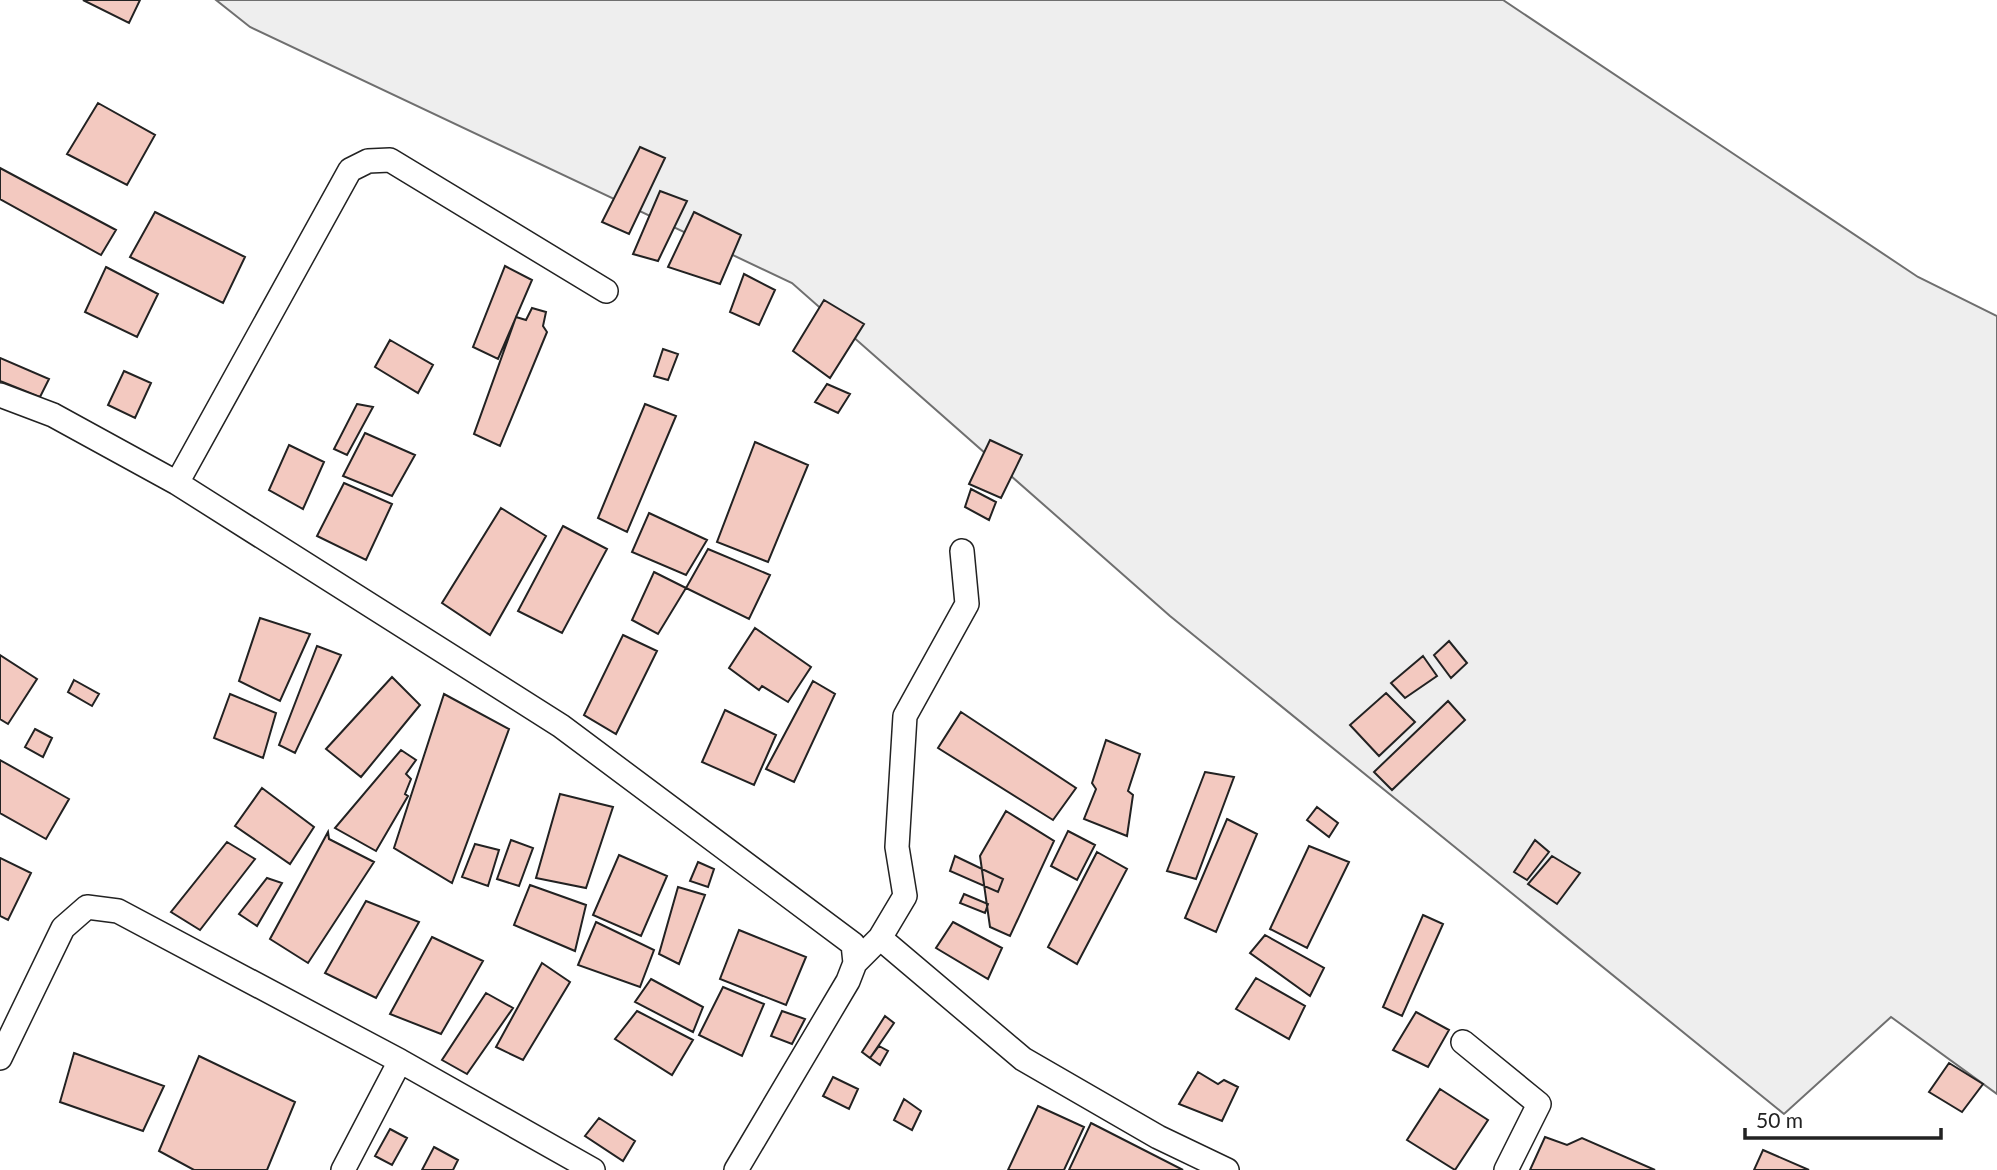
<svg xmlns="http://www.w3.org/2000/svg" width="1997" height="1170" font-family="Lato,sans-serif">
  <style>
    .green { fill: #eee; stroke: #6f6f6f; stroke-width: 2 }
    .building { fill: #f3c9c0; stroke: #222; stroke-width: 2 }
    .lines { fill: none; stroke-linecap: round; stroke-linejoin: round }
    .minor-casing { stroke: #222; stroke-width: 26 }
    .minor { stroke: #fff; stroke-width: 23 }
  </style>
  <rect width="100%" height="100%" fill="#fff"/>
  <path class="green" d="M 216,0 L 1503,0 L 1918,277 L 1997,316 L 1997,1094 L 1891,1017 L 1784,1114 L 1170,616 L 792,283 L 250,27 Z"/>
  <path class="building" d="M 83,0 L 140,0 L 129,23 Z
    M 98,103 L 155,135 L 127,185 L 67,154 Z
    M 640,147 L 665,158 L 629,234 L 602,222 Z
    M 0,168 L 116,230 L 101,255 L 0,199 Z
    M 660,191 L 687,201 L 658,261 L 633,254 Z
    M 155,212 L 245,257 L 223,303 L 130,257 Z
    M 694,212 L 741,235 L 720,284 L 668,267 Z
    M 505,266 L 532,280 L 498,359 L 473,347 Z
    M 106,267 L 158,294 L 137,337 L 85,312 Z
    M 744,274 L 775,290 L 759,325 L 730,312 Z
    M 824,300 L 864,324 L 830,378 L 793,351 Z
    M 532,308 L 546,312 L 543,326 L 547,332 L 500,446 L 474,434 L 516,317 L 526,320 Z
    M 390,340 L 433,365 L 418,393 L 375,367 Z
    M 663,349 L 678,354 L 668,380 L 654,376 Z
    M 0,358 L 49,379 L 40,397 L 0,381 Z
    M 124,371 L 151,383 L 135,418 L 108,405 Z
    M 827,384 L 850,394 L 838,413 L 815,402 Z
    M 357,404 L 373,407 L 347,455 L 334,449 Z
    M 645,404 L 676,416 L 627,532 L 598,518 Z
    M 365,433 L 415,455 L 392,496 L 343,476 Z
    M 990,440 L 1022,455 L 1001,498 L 969,484 Z
    M 755,442 L 808,465 L 768,562 L 717,542 Z
    M 289,445 L 324,462 L 303,509 L 269,490 Z
    M 344,483 L 392,504 L 366,560 L 317,536 Z
    M 971,489 L 996,502 L 989,520 L 965,507 Z
    M 501,508 L 546,536 L 490,635 L 442,603 Z
    M 649,513 L 707,540 L 686,575 L 632,552 Z
    M 563,526 L 607,549 L 562,633 L 518,611 Z
    M 708,549 L 770,575 L 749,619 L 686,588 Z
    M 654,572 L 686,588 L 658,634 L 632,620 Z
    M 260,618 L 310,634 L 280,701 L 239,681 Z
    M 755,628 L 811,667 L 788,702 L 762,686 L 759,690 L 729,668 Z
    M 623,635 L 657,651 L 616,734 L 584,715 Z
    M 1449,641 L 1467,663 L 1451,678 L 1434,655 Z
    M 317,646 L 341,655 L 295,753 L 279,745 Z
    M 0,655 L 37,679 L 8,724 L 0,719 Z
    M 1423,656 L 1437,676 L 1405,698 L 1391,683 Z
    M 392,677 L 420,705 L 361,777 L 326,749 Z
    M 74,680 L 99,694 L 92,706 L 68,692 Z
    M 813,681 L 835,694 L 794,782 L 766,769 Z
    M 1386,693 L 1415,722 L 1379,756 L 1350,725 Z
    M 230,694 L 276,713 L 263,758 L 214,738 Z
    M 444,694 L 509,729 L 452,883 L 394,848 Z
    M 1448,701 L 1465,720 L 1392,790 L 1374,772 Z
    M 725,710 L 776,735 L 754,785 L 702,762 Z
    M 961,712 L 1076,788 L 1053,820 L 938,748 Z
    M 35,729 L 52,738 L 43,757 L 25,747 Z
    M 1106,740 L 1140,754 L 1128,791 L 1133,795 L 1127,836 L 1084,819 L 1096,789 L 1092,783 Z
    M 401,750 L 416,760 L 406,774 L 411,779 L 405,794 L 408,796 L 376,851 L 335,828 Z
    M 0,760 L 69,799 L 46,839 L 0,813 Z
    M 1205,772 L 1234,777 L 1196,879 L 1167,871 Z
    M 262,788 L 314,827 L 290,864 L 235,826 Z
    M 560,794 L 613,807 L 586,888 L 536,878 Z
    M 1317,807 L 1338,823 L 1329,837 L 1307,820 Z
    M 1006,811 L 1054,841 L 1010,936 L 990,927 L 980,856 Z
    M 1227,819 L 1257,834 L 1216,932 L 1185,918 Z
    M 1068,831 L 1095,845 L 1077,880 L 1051,866 Z
    M 328,832 L 329,839 L 374,862 L 308,963 L 270,939 Z
    M 511,840 L 533,848 L 519,886 L 497,879 Z
    M 1535,840 L 1549,852 L 1527,880 L 1514,872 Z
    M 227,842 L 255,859 L 200,930 L 171,912 Z
    M 475,844 L 499,850 L 488,886 L 462,877 Z
    M 1309,846 L 1349,862 L 1307,948 L 1270,929 Z
    M 1097,852 L 1127,869 L 1077,964 L 1048,947 Z
    M 619,855 L 667,876 L 641,936 L 593,915 Z
    M 955,856 L 1003,879 L 998,892 L 950,871 Z
    M 1552,856 L 1580,873 L 1557,904 L 1528,884 Z
    M 0,858 L 31,873 L 8,920 L 0,916 Z
    M 698,862 L 714,869 L 708,887 L 690,881 Z
    M 267,878 L 282,883 L 257,926 L 239,914 Z
    M 530,885 L 586,905 L 575,951 L 514,925 Z
    M 678,887 L 705,895 L 679,964 L 659,954 Z
    M 964,894 L 988,904 L 985,913 L 960,903 Z
    M 366,901 L 419,922 L 376,998 L 325,973 Z
    M 1423,915 L 1443,924 L 1402,1016 L 1383,1007 Z
    M 596,922 L 654,950 L 640,987 L 578,965 Z
    M 953,922 L 1002,948 L 988,979 L 936,948 Z
    M 739,930 L 806,957 L 786,1005 L 720,979 Z
    M 1265,935 L 1324,968 L 1310,996 L 1250,953 Z
    M 432,937 L 483,961 L 441,1034 L 390,1014 Z
    M 542,963 L 570,982 L 523,1060 L 496,1047 Z
    M 1256,978 L 1305,1006 L 1289,1039 L 1236,1009 Z
    M 651,979 L 703,1007 L 693,1032 L 635,1002 Z
    M 723,987 L 764,1004 L 742,1056 L 699,1035 Z
    M 486,993 L 513,1008 L 467,1074 L 442,1060 Z
    M 637,1011 L 693,1040 L 672,1075 L 615,1039 Z
    M 782,1011 L 805,1019 L 792,1044 L 771,1036 Z
    M 1416,1012 L 1449,1030 L 1428,1067 L 1393,1050 Z
    M 885,1016 L 894,1023 L 870,1058 L 862,1052 Z
    M 879,1046 L 888,1051 L 880,1065 L 870,1058 Z
    M 74,1053 L 164,1086 L 143,1131 L 60,1102 Z
    M 199,1056 L 295,1102 L 267,1170 L 194,1170 L 159,1151 Z
    M 1949,1063 L 1983,1084 L 1962,1112 L 1929,1092 Z
    M 1198,1072 L 1218,1084 L 1224,1080 L 1238,1087 L 1222,1121 L 1179,1104 Z
    M 833,1077 L 858,1089 L 849,1109 L 823,1096 Z
    M 1440,1089 L 1488,1120 L 1455,1170 L 1407,1140 Z
    M 904,1099 L 921,1111 L 912,1130 L 894,1120 Z
    M 1038,1106 L 1084,1127 L 1064,1170 L 1008,1170 Z
    M 599,1118 L 635,1141 L 623,1161 L 585,1136 Z
    M 1091,1123 L 1183,1170 L 1069,1170 Z
    M 390,1129 L 407,1138 L 392,1165 L 375,1156 Z
    M 1545,1137 L 1567,1145 L 1582,1138 L 1655,1170 L 1530,1170 Z
    M 434,1147 L 458,1160 L 453,1170 L 422,1170 Z
    M 1763,1150 L 1809,1170 L 1754,1170 Z"/>
  <g class="lines">
    <defs>
      <path id="minor" d="M 0,395 L 53,415 L 177,483 L 561,726 L 853,944 L 855,963 L 880,938 L 1023,1059 L 1158,1137 L 1227,1170
        M 177,483 L 350,170 L 368,161 L 390,160 L 606,291
        M 880,938 L 905,896 L 897,847 L 905,716 L 967,604 L 962,551
        M 1463,1042 L 1539,1104 L 1506,1170
        M 0,1058 L 63,928 L 87,907 L 118,911 L 400,1061 L 593,1170
        M 343,1170 L 400,1061
        M 736,1170 L 848,981 L 855,963"/>
    </defs>
    <use href="#minor" class="minor-casing"/>
    <use href="#minor" class="minor"/>
  </g>
  <path d="M1745 1128v10h196v-10" fill="none" stroke="#222222" stroke-width="3.5"/>
  <text x="1756" y="1128" font-size="21" fill="#222222" stroke="#ffffff" stroke-width="5" paint-order="stroke">50 m</text>
</svg>
